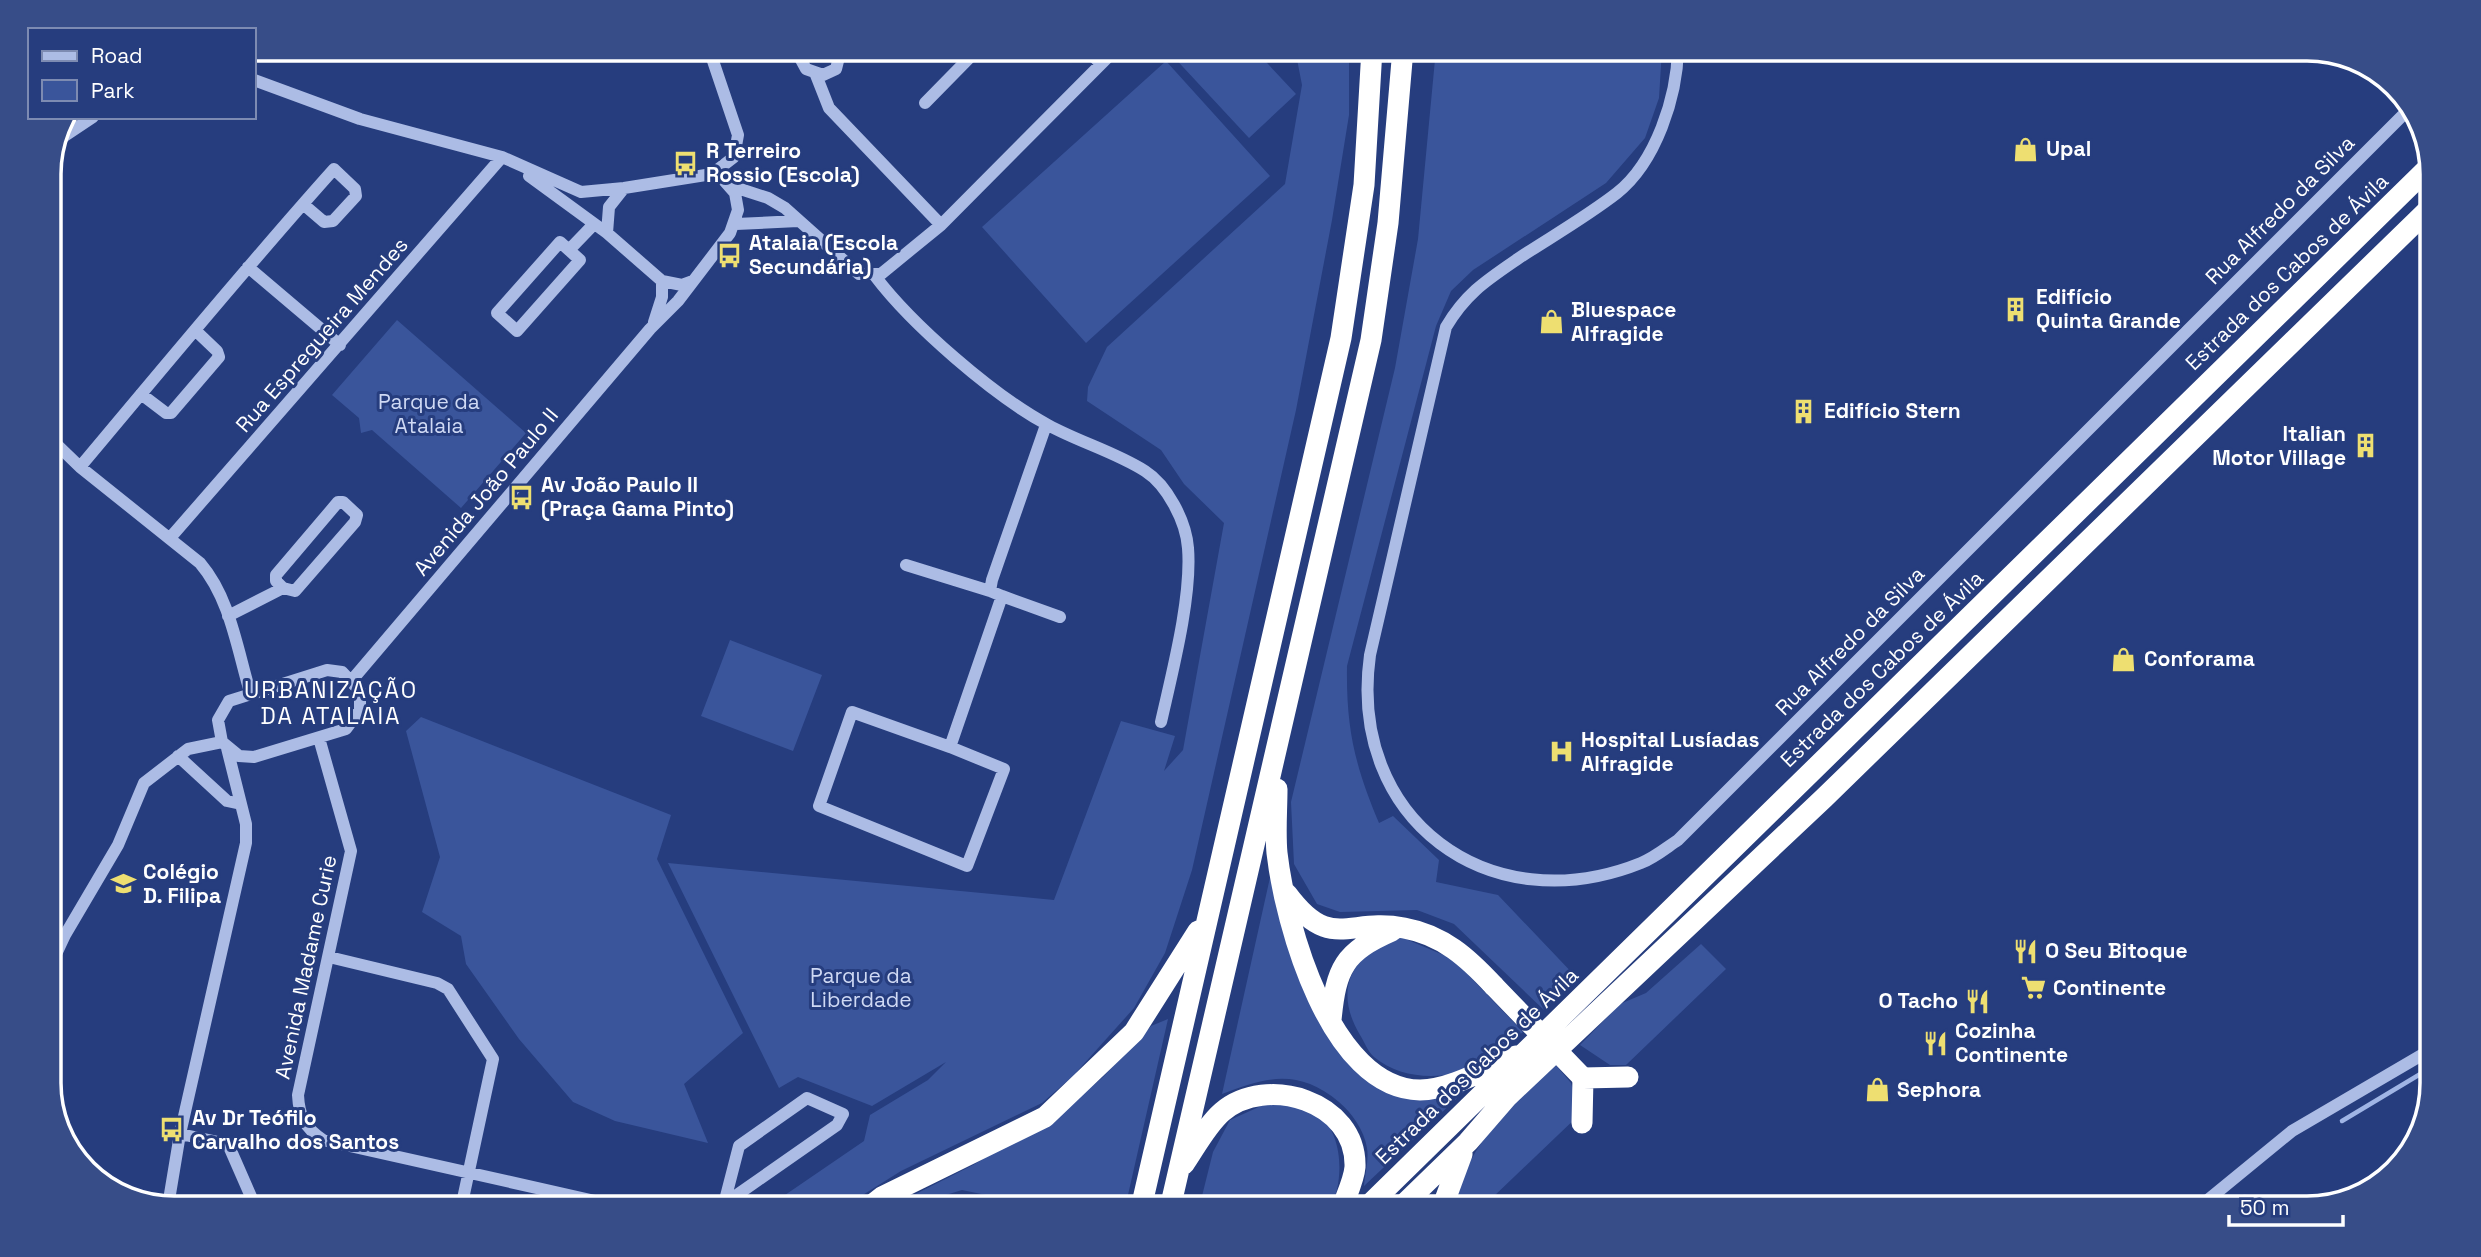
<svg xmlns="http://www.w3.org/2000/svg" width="2481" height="1257" font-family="'Space Grotesk',sans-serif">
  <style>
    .green { fill: #3a559b }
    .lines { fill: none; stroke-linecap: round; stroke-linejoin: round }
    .stream { stroke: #a0b5e5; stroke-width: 4.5 }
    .minor { stroke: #acbce5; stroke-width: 12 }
    .highway { stroke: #fff; stroke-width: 21 }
    .highway-bridge { stroke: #fff; stroke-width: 21 }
    .labels { text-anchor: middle; stroke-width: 6; stroke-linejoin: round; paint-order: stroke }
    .poi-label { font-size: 21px; font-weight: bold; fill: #fff; stroke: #263d7e; text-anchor: start }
    .street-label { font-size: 21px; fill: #fff; stroke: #263d7e }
    .park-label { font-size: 21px; fill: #cfd9f4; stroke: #263d7e }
    .neighbourhood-label { font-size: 23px; letter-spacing: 2px; fill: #fff; stroke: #263d7e }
    .rim { fill: none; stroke: #fff; stroke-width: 3.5 }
  </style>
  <rect width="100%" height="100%" fill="#263d7e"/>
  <path class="green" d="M 1174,49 L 1254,49 L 1296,94 L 1249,138 L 1170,53 Z
    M 1295,49 L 1349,49 L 1349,115 L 1332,220 L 1296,410 L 1192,870 L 1165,953 L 1134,1008 L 1073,1076 L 1042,1103 L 901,1171 L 842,1208 L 766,1208 L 864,1141 L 870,1115 L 928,1080 L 946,1062 L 872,1106 L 798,1077 L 779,1088 L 668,863 L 1054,900 L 1121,721 L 1175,736 L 1164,771 L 1183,750 L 1224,523 L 1184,484 L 1161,450 L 1087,401 L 1088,387 L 1107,347 L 1285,184 L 1302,85 Z
    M 1436,49 L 1662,49 L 1659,98 L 1645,138 L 1606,183 L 1473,270 L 1451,291 L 1436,326 L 1347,666 C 1346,729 1355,766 1379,823 L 1393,816 L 1439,860 L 1436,882 L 1498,895 L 1577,978 L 1544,1010 L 1454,924 L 1417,910 L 1340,912 L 1317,904 L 1294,864 L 1291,802 L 1395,368 L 1418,239 Z
    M 1166,61 L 1270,176 L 1086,343 L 982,227 Z
    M 397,320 L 526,433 L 461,508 L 372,430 L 361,433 L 359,418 L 332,395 Z
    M 730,640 L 822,675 L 793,751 L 701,716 Z
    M 421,717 L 671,815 L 657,859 L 743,1033 L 684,1084 L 708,1143 L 615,1121 L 573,1102 L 519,1039 L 466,964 L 461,936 L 422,912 L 440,857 L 406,731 Z
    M 1271,873 L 1289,950 L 1386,1088 L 1472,1084 L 1364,1186 C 1365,1174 1369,1159 1367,1148 C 1364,1130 1352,1113 1339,1102 C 1299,1069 1268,1076 1222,1094 Z
    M 1401,937 L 1453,959 L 1523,1032 C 1510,1042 1496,1057 1481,1064 C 1448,1081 1403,1081 1374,1057 C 1368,1052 1364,1041 1360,1035 C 1332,988 1353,953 1401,937 Z
    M 1701,944 L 1726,969 L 1626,1065 L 1610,1065 L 1580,1045 L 1620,1004 L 1646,993 Z
    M 1168,1019 L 1125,1208 L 1030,1208 L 1010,1200 L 962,1190 L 923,1202 L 914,1208 L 888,1208 L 973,1165 L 1066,1109 L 1103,1077 L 1151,1026 Z
    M 1554,1063 L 1571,1083 L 1580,1114 L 1492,1198 L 1490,1208 L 1455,1208 C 1464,1146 1513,1105 1554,1063 Z
    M 1272,1101 C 1289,1104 1305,1106 1319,1116 C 1344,1134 1344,1184 1330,1208 L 1199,1208 L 1213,1152 L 1230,1120 Z
    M 2244,1194 L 2307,1208 L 2227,1208 Z"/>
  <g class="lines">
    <path class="stream" d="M 2342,1121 L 2432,1067"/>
    <path class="minor" d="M 709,49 L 738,135 L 734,157 L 712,174
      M 801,49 L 800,58 L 806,69 L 823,75 L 836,69 L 841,49
      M 1086,49 L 1101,64
      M 1678,49 C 1677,97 1656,162 1617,193 C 1586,217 1551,237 1519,258 C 1487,280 1466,293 1446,327 L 1370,655 C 1347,819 1489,924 1641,863 C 1654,858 1666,848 1678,840 L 2411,107
      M 816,75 L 829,108 L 941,225
      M 254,80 L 360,119 L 502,157 L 581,192 L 624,188 L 712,174 L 720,176 L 735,193 L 738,210 L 730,233 L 678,301 L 650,329 L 352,680
      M 925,103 L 978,49
      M 63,137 L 93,117
      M 529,176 L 607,233 L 662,281 L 682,285 L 693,281
      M 731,186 L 768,198 L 785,208 L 859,274 L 881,274 L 941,225 L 1116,49
      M 736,224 L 798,221
      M 607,233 L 609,207 L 624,188
      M 560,242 L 580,260 L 517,331 L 497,313 Z
      M 569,250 L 594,224
      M 248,267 L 340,345
      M 875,276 C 912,325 994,396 1048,425 C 1079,442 1115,452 1145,471 C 1167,485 1186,521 1188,548 C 1192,597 1172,673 1161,722
      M 654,322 L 662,297 L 662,281
      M 141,394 L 166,413 L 171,413 L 219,357 L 217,351 L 195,330
      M 49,437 L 80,467 L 200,563 C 230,598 237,648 250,692
      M 80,467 C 164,367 247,266 334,169 L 355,189 L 356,196 L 333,221 L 324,222 L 303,204
      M 170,538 L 502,157
      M 906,565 L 990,591
      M 1002,596 L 1060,617
      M 228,616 L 283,588 L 295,591 L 355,522 L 357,515 L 343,502 L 338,502 L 276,575 L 276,581 L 283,588
      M 327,670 L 342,672 L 360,691 L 360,710 L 346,729 L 254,757 L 239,756 L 222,742 L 218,720 L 229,701 Z
      M 319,738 L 351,851 L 298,1095 C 299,1116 305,1128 323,1140 L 626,1208
      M 950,747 L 852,712 L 819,806 L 967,866 L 1004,769 L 950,747 L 1002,596 L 990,591 L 992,580 L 1046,425
      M 178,756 L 227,801 L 241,804
      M 329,957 L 437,983 L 448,989 L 493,1059 L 461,1208
      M 49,969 L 65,935 L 118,845 L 144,783 L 188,749 L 222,742
      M 180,1134 L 228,1144 L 256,1208
      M 168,1206 L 180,1134 L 246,843 L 246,824 L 227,748
      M 723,1208 L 724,1204 L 739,1146 L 807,1098 L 843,1114 L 837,1125 L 724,1204
      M 2198,1208 L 2292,1131 L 2432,1049"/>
    <path class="highway" d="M 1277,789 C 1277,810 1275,832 1277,853 C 1285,923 1330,1089 1420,1090 C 1451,1090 1487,1068 1516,1056
      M 1287,894 C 1331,953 1348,917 1404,928 C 1443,935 1468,958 1494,986
      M 1331,1020 C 1336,968 1344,952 1392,931
      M 1582,1123 L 1583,1078 L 1628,1077
      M 1184,1164 C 1195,1148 1207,1125 1222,1112 C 1266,1074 1357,1101 1355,1167 C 1354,1180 1346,1196 1342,1208
      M 868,1208 L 882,1197 L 1045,1117 L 1134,1032 L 1198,931
      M 1141,1208 L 1341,338 L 1364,185 L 1372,49
      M 1170,1208 L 1371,340 L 1388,223 L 1403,49
      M 1366,1208 L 2431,165
      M 1400,1208 L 1468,1142 L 1507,1097 L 1824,798 L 2432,206
      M 1442,1208 L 1462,1154"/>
    <path class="highway-bridge" d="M 1494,986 L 1583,1078"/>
  </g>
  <defs>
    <symbol id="shop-bare" viewBox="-9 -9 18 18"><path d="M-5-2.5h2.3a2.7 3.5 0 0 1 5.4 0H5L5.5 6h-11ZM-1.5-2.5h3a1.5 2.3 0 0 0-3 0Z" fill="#eedf71" stroke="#263d7e" stroke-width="2.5" paint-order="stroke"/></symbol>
    <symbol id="bus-bare" viewBox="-9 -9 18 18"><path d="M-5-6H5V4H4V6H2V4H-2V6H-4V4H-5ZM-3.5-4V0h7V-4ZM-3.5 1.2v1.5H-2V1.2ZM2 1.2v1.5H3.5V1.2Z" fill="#eedf71" stroke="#263d7e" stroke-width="2.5" paint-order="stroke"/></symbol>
    <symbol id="building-bare" viewBox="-9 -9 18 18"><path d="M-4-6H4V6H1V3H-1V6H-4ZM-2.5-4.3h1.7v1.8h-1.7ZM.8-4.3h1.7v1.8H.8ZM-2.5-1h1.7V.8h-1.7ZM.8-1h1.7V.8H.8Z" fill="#eedf71" stroke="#263d7e" stroke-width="2.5" paint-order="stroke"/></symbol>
    <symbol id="hospital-bare" viewBox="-9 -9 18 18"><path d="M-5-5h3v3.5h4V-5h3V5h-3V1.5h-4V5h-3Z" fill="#eedf71" stroke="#263d7e" stroke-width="2.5" paint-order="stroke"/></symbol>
    <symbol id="school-bare" viewBox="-9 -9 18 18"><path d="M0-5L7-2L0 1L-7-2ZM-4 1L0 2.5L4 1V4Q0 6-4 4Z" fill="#eedf71" stroke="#263d7e" stroke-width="2.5" paint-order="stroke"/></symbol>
    <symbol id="restaurant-bare" viewBox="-9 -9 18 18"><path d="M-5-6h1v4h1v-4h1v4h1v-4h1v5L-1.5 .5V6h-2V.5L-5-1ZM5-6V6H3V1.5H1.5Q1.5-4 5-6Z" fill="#eedf71" stroke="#263d7e" stroke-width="2.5" paint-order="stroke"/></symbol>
    <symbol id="supermarket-bare" viewBox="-9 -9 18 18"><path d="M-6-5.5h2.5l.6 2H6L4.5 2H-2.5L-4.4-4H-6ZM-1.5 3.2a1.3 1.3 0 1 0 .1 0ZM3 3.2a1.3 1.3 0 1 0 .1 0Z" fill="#eedf71" stroke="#263d7e" stroke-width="2.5" paint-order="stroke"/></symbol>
  </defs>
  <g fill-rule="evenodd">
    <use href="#shop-bare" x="2008" y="132" width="35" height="35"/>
    <use href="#bus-bare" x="668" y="146" width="35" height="35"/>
    <use href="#bus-bare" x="712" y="238" width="35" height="35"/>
    <use href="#building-bare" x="1998" y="292" width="35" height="35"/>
    <use href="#shop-bare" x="1534" y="304" width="35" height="35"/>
    <use href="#building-bare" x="1786" y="394" width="35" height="35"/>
    <use href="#building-bare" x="2348" y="428" width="35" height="35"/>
    <use href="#bus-bare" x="504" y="480" width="35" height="35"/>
    <use href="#shop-bare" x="2106" y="642" width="35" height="35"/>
    <use href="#hospital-bare" x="1544" y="734" width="35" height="35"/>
    <use href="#school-bare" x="106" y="866" width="35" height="35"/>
    <use href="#restaurant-bare" x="2008" y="934" width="35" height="35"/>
    <use href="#supermarket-bare" x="2016" y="970" width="35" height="35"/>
    <use href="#restaurant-bare" x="1960" y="984" width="35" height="35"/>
    <use href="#restaurant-bare" x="1918" y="1026" width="35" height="35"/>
    <use href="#shop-bare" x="1860" y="1072" width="35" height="35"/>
    <use href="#bus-bare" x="154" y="1112" width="35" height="35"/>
  </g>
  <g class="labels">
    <g class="poi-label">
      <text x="2046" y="156">Upal</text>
      <text x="706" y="158">R Terreiro<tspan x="706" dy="24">Rossio (Escola)</tspan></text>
      <text x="749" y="250">Atalaia (Escola<tspan x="749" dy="24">Secundária)</tspan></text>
      <text x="2036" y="304">Edifício<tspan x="2036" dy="24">Quinta Grande</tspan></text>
      <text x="1571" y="317">Bluespace<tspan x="1571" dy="24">Alfragide</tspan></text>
      <text x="1824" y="418">Edifício Stern</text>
      <text x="2346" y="441" text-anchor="end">Italian<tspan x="2346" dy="24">Motor Village</tspan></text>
      <text x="541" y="492">Av João Paulo II<tspan x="541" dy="24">(Praça Gama Pinto)</tspan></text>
      <text x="2144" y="666">Conforama</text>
      <text x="1581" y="747">Hospital Lusíadas<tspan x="1581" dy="24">Alfragide</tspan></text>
      <text x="143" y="879">Colégio<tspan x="143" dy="24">D. Filipa</tspan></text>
      <text x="2045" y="958">O Seu Bitoque</text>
      <text x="2053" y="995">Continente</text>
      <text x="1958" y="1008" text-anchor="end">O Tacho</text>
      <text x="1955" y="1038">Cozinha<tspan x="1955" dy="24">Continente</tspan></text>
      <text x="1897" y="1097">Sephora</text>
      <text x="192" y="1125">Av Dr Teófilo<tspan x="192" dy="24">Carvalho dos Santos</tspan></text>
    </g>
    <g class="street-label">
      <text transform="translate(2280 210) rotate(-45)" y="7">Rua Alfredo da Silva</text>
      <text transform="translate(2287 272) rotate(-44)" y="7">Estrada dos Cabos de Ávila</text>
      <text transform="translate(322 335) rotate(-49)" y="7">Rua Espregueira Mendes</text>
      <text transform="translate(486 492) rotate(-50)" y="7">Avenida João Paulo II</text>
      <text transform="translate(1850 641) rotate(-45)" y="7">Rua Alfredo da Silva</text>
      <text transform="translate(1882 669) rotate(-44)" y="7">Estrada dos Cabos de Ávila</text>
      <text transform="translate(306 967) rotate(-78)" y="7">Avenida Madame Curie</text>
      <text transform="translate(1477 1066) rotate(-44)" y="7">Estrada dos Cabos de Ávila</text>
    </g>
    <g class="park-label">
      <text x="429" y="409">Parque da<tspan x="429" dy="24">Atalaia</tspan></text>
      <text x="861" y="983">Parque da<tspan x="861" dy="24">Liberdade</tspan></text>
    </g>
    <g class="neighbourhood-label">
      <text x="331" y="698">URBANIZAÇÃO<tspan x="331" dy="26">DA ATALAIA</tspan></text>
    </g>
  </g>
  <path d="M0 0H2481V1257H0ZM174 61H2307A113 113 0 0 1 2420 174V1083A113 113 0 0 1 2307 1196H174A113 113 0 0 1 61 1083V174A113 113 0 0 1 174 61Z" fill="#374d88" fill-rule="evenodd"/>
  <path class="rim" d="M174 61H2307A113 113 0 0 1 2420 174V1083A113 113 0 0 1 2307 1196H174A113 113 0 0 1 61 1083V174A113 113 0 0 1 174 61Z"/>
  <rect x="28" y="28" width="228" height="91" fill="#263d7e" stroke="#7d8bb2" stroke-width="2"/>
  <rect x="42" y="51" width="35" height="10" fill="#acbce5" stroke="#7d8bb2" stroke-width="2"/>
  <text x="91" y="63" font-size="21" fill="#ffffff">Road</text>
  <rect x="42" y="80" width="35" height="21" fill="#3a559b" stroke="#7d8bb2" stroke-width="2"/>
  <text x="91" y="98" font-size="21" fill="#ffffff">Park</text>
  <path d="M2229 1215v10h114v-10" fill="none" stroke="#ffffff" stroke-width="3.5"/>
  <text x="2240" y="1215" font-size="21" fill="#ffffff" stroke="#263d7e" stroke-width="5" paint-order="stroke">50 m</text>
</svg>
